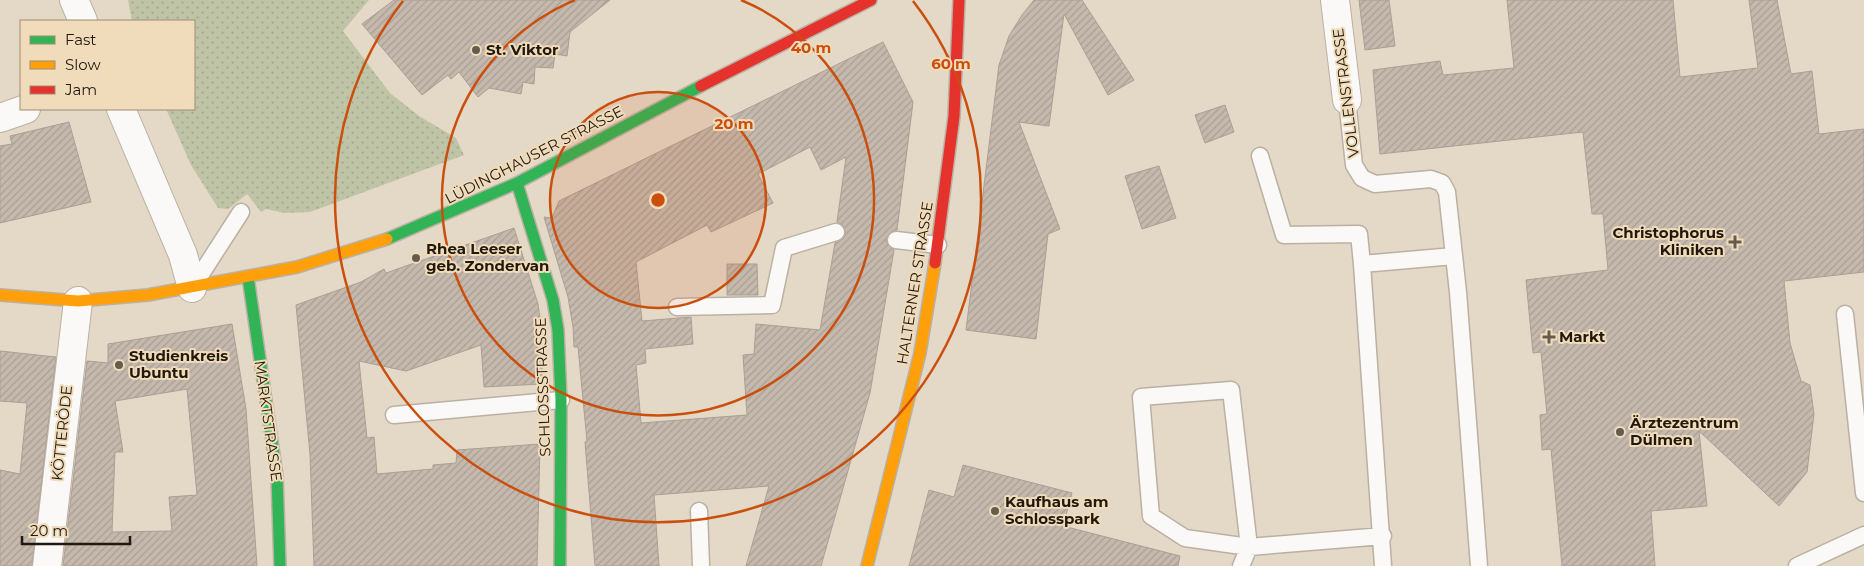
<svg xmlns="http://www.w3.org/2000/svg" width="1864" height="566" font-family="Montserrat,sans-serif">
  <style>
    .park { fill: url(#park-dots) }
    .building { fill: url(#building-hatch); stroke: #ab9f94; fill-rule: evenodd }
    .lines { fill: none; stroke-linecap: round; stroke-linejoin: round }
    .lane-casing { stroke: #bab1a3; stroke-width: 19 }
    .street-casing { stroke: #bab1a3; stroke-width: 30 }
    .fast-casing { stroke: #bab1a3; stroke-width: 14 }
    .slow-casing { stroke: #bab1a3; stroke-width: 14 }
    .jam-casing { stroke: #bab1a3; stroke-width: 14 }
    .lane { stroke: #fbf9f7; stroke-width: 16 }
    .street { stroke: #fbf9f7; stroke-width: 28 }
    .fast { stroke: #30b455; stroke-width: 11 }
    .slow { stroke: #ff9f0a; stroke-width: 11 }
    .jam { stroke: #e5322d; stroke-width: 11 }
    .ring { fill: none; stroke: #ca4f0c; stroke-width: 2.5 }
    .poi-dot { fill: #655c4e; stroke: #f0dbbb; stroke-width: 2 }
    .labels { text-anchor: middle; stroke-width: 4; stroke-linejoin: round; paint-order: stroke }
    .poi-label { font-size: 15px; font-weight: bold; fill: #21190d; stroke: #f0dbbb; text-anchor: start }
    .street-label { font-size: 15px; fill: #21190d; stroke: #f0dbbb }
    .centre { fill: #ca4f0c; stroke: #f0dbbb; stroke-width: 2.5 }
    .ring-label { font-size: 15px; text-anchor: middle; font-weight: bold; fill: #ca4f0c; stroke: #f0dbbb; stroke-width: 4; stroke-linejoin: round; paint-order: stroke }
  </style>
  <defs>
    <pattern id="park-dots" width="8" height="8" patternUnits="userSpaceOnUse" patternTransform="scale(1.25)"><rect width="8" height="8" fill="#c0c4a7"/><path d="M2 2h.1M6 6h.1" fill="none" stroke="#a5a88f" stroke-width="1.8" stroke-linecap="round"/></pattern>
    <pattern id="building-hatch" width="6" height="6" patternUnits="userSpaceOnUse" patternTransform="scale(1.25)"><rect width="6" height="6" fill="#c5b9ae"/><path d="M-1 1l2-2M0 6l6-6M5 7l2-2" fill="none" stroke="#a99e94"/></pattern>
  </defs>
  <rect width="100%" height="100%" fill="#e4d8c7"/>
  <path class="park" d="M 128,0 L 369,0 L 343,31 L 390,93 L 419,116 L 456,138 L 464,155 L 310,212 L 285,213 L 266,209 L 261,212 L 247,194 L 228,209 L 218,208 L 191,165 L 166,109 L 194,109 L 194,21 L 132,21 Z"/>
  <path class="building" d="M 394,0 L 610,0 L 570,32 L 567,56 L 555,54 L 553,68 L 535,67 L 534,84 L 523,82 L 521,94 L 489,88 L 478,97 L 459,72 L 451,79 L 448,75 L 422,95 L 362,24 Z
    M 1034,0 L 1082,0 L 1134,80 L 1108,95 L 1064,14 L 1049,126 L 1019,122 L 1060,229 L 1048,234 L 1036,339 L 966,330 L 999,65 L 1009,36 L 1022,15 Z
    M 1359,0 L 1389,0 L 1395,46 L 1365,50 Z
    M 1507,0 L 1673,0 L 1680,77 L 1758,68 L 1749,0 L 1777,0 L 1791,74 L 1812,71 L 1819,134 L 1864,129 L 1864,272 L 1784,281 L 1790,343 L 1801,381 L 1810,385 L 1814,414 L 1807,472 L 1779,506 L 1699,431 L 1707,506 L 1651,511 L 1655,566 L 1562,566 L 1551,449 L 1542,450 L 1540,415 L 1547,414 L 1541,352 L 1533,353 L 1526,280 L 1608,270 L 1603,214 L 1592,214 L 1583,132 L 1380,154 L 1373,70 L 1440,61 L 1443,75 L 1514,68 Z
    M 883,42 L 913,102 L 897,230 L 892,231 L 886,238 L 887,244 L 894,250 L 870,393 L 821,566 L 746,566 L 769,486 L 654,495 L 659,566 L 595,566 L 585,442 L 587,441 L 578,347 L 574,347 L 573,327 L 568,297 L 544,217 L 552,218 L 559,201 ZM 810,147 L 821,170 L 846,157 L 837,222 L 843,225 L 846,234 L 843,239 L 835,243 L 820,330 L 756,324 L 754,354 L 743,355 L 747,415 L 641,423 L 636,365 L 646,363 L 645,349 L 693,344 L 691,317 L 642,321 L 636,262 L 707,225 L 711,232 L 773,203 L 758,174 Z
    M 1225,105 L 1234,132 L 1205,143 L 1195,115 Z
    M 69,122 L 91,202 L 0,223 L 0,146 L 12,144 L 10,136 Z
    M 1159,166 L 1176,218 L 1142,229 L 1125,176 Z
    M 514,228 L 538,304 L 542,332 L 542,384 L 484,387 L 481,345 L 406,371 L 359,361 L 367,438 L 374,437 L 377,474 L 433,469 L 433,465 L 456,463 L 457,450 L 540,444 L 537,566 L 314,566 L 310,454 L 296,305 L 361,282 L 384,269 L 386,273 Z
    M 727,264 L 757,264 L 758,295 L 727,295 Z
    M 232,324 L 246,409 L 257,566 L 63,566 L 87,361 L 108,363 L 108,344 ZM 187,389 L 197,495 L 169,497 L 172,531 L 112,532 L 115,452 L 123,452 L 115,401 Z
    M 0,351 L 56,357 L 32,566 L 0,566 L 0,470 L 20,474 L 27,403 L 0,401 Z
    M 963,465 L 1072,493 L 1063,526 L 1180,556 L 1178,566 L 909,566 L 929,490 L 954,497 Z"/>
  <g class="lines">
    <defs>
      <path id="lane" d="M 1347,100 L 1354,165 L 1362,178 L 1375,184 L 1431,179 L 1442,183 L 1447,192 L 1458,292 L 1479,566
        M 1260,156 L 1284,235 L 1359,234 L 1362,264
        M 896,240 L 938,245
        M 192,288 L 241,212
        M 677,307 L 772,305 L 784,248 L 836,232
        M 1845,314 L 1864,493
        M 394,415 L 561,400
        M 699,511 L 701,566
        M 1241,566 L 1249,547 L 1231,390 L 1141,397 L 1151,516 L 1185,538 L 1249,547 L 1383,536
        M 1383,566 L 1362,264 L 1454,256
        M 1797,566 L 1864,535"/>
      <path id="street" d="M 74,0 L 83,21
        M 1335,0 L 1347,100
        M 121,109 L 183,255 L 192,288
        M 0,118 L 26,109
        M 47,566 L 78,301"/>
      <path id="fast" d="M 517,183 L 553,300 L 558,330 L 561,400 L 560,566
        M 387,239 L 517,183 L 701,86
        M 248,277 L 277,476 L 280,566"/>
      <path id="slow" d="M 0,295 L 78,301 L 148,295 L 297,267 L 387,239
        M 867,566 L 920,353 L 935,263"/>
      <path id="jam" d="M 701,86 L 871,0
        M 935,263 L 954,116 L 959,0"/>
    </defs>
    <use href="#lane" class="lane-casing"/>
    <use href="#street" class="street-casing"/>
    <use href="#fast" class="fast-casing"/>
    <use href="#slow" class="slow-casing"/>
    <use href="#jam" class="jam-casing"/>
    <use href="#lane" class="lane"/>
    <use href="#street" class="street"/>
    <use href="#fast" class="fast"/>
    <use href="#slow" class="slow"/>
    <use href="#jam" class="jam"/>
  </g>
  <circle cx="658" cy="200" r="108" fill="#ca4f0c" fill-opacity=".12"/>
  <g class="ring">
    <circle cx="658" cy="200" r="108"/>
    <path d="M741 0A216 216 0 1 1 575 0"/>
    <path d="M913 1A323 323 0 1 1 403 1"/>
  </g>
  <g class="poi-dot">
    <circle cx="476" cy="50" r="5"/>
    <path d="M1732.5 234.5h5v5h5v5h-5v5h-5v-5h-5v-5h5z"/>
    <circle cx="416" cy="258" r="5"/>
    <path d="M1546.5 329.5h5v5h5v5h-5v5h-5v-5h-5v-5h5z"/>
    <circle cx="119" cy="365" r="5"/>
    <circle cx="1620" cy="432" r="5"/>
    <circle cx="995" cy="511" r="5"/>
  </g>
  <g class="labels">
    <g class="poi-label">
      <text x="486" y="55">St. Viktor</text>
      <text x="1724" y="238" text-anchor="end">Christophorus<tspan x="1724" dy="17">Kliniken</tspan></text>
      <text x="426" y="254">Rhea Leeser<tspan x="426" dy="17">geb. Zondervan</tspan></text>
      <text x="1559" y="342">Markt</text>
      <text x="129" y="361">Studienkreis<tspan x="129" dy="17">Ubuntu</tspan></text>
      <text x="1630" y="428">Ärztezentrum<tspan x="1630" dy="17">Dülmen</tspan></text>
      <text x="1005" y="507">Kaufhaus am<tspan x="1005" dy="17">Schlosspark</tspan></text>
    </g>
    <g class="street-label">
      <text transform="translate(1346 93) rotate(-97)" y="5">VOLLENSTRASSE</text>
      <text transform="translate(534 155) rotate(-27)" y="5">LÜDINGHAUSER STRASSE</text>
      <text transform="translate(915 283) rotate(-81)" y="5">HALTERNER STRASSE</text>
      <text transform="translate(543 387) rotate(-92)" y="5">SCHLOSSSTRASSE</text>
      <text transform="translate(268 421) rotate(82)" y="5">MARKTSTRASSE</text>
      <text transform="translate(62 433) rotate(-84)" y="5">KÖTTERÖDE</text>
    </g>
  </g>
  <circle cx="658" cy="200" r="8" class="centre"/>
  <g class="ring-label">
    <text x="811" y="53">40 m</text>
    <text x="951" y="69">60 m</text>
    <text x="734" y="129">20 m</text>
  </g>
  <rect x="20" y="20" width="175" height="90" fill="#f0dbbb" stroke="#9d8d75"/>
  <rect x="30" y="36" width="25" height="8" fill="#30b455" stroke="#9d8d75"/>
  <text x="65" y="45" font-size="15" fill="#21190d">Fast</text>
  <rect x="30" y="61" width="25" height="8" fill="#ff9f0a" stroke="#9d8d75"/>
  <text x="65" y="70" font-size="15" fill="#21190d">Slow</text>
  <rect x="30" y="86" width="25" height="8" fill="#e5322d" stroke="#9d8d75"/>
  <text x="65" y="95" font-size="15" fill="#21190d">Jam</text>
  <path d="M22 536v8h108v-8" fill="none" stroke="#21190d" stroke-width="2.5"/>
  <text x="30" y="536" font-size="15" fill="#21190d" stroke="#f0dbbb" stroke-width="4" paint-order="stroke">20 m</text>
</svg>
